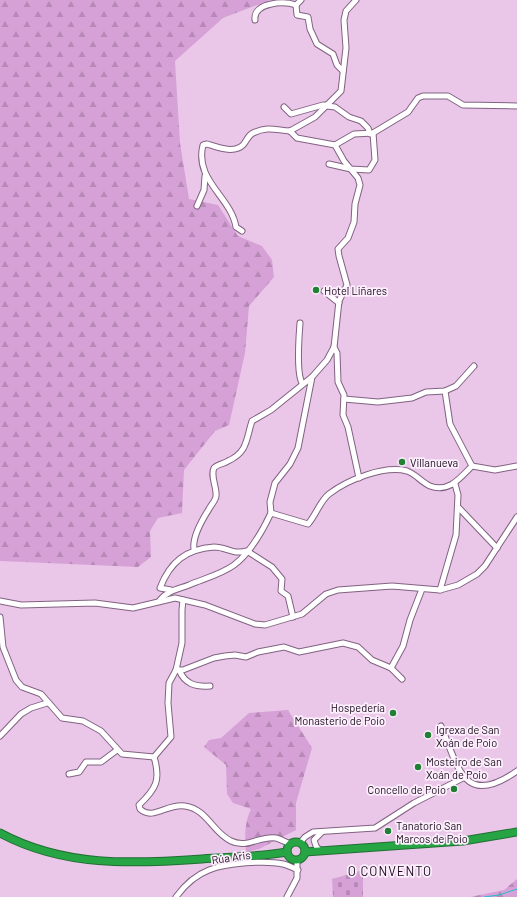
<svg xmlns="http://www.w3.org/2000/svg" width="517" height="897" viewBox="0 0 517 897" font-family="Barlow,sans-serif">
<defs>
<pattern id="forest-firs" width="22" height="20" patternUnits="userSpaceOnUse"><rect width="22" height="20" fill="#d6a1d6"/><path d="M5 1l3.5 6h-7zM16 11l3.5 6h-7z" fill="#b789b7"/></pattern>
<pattern id="cemetery-stones" width="16" height="16" patternUnits="userSpaceOnUse"><rect width="16" height="16" fill="#d6a1d6"/><path d="M2 7V4a2 2 0 0 1 4 0v3zM10 15v-3a2 2 0 0 1 4 0v3z" fill="#b789b7"/></pattern>
</defs>
<rect width="100%" height="100%" fill="#eac7e9"/>
<g fill="url(#forest-firs)">
<path d="M0 0H270L223 18 175 61 180 143 189 199 218 205 238 236 262 246 272 260 274 277 249 306 245 353 229 425 215 431 184 470 182 513 158 518 150 531 151 557 138 567 0 561Z"/>
<path d="M288 710 312 748 296 803V830L259 849 246 852C245 836 244 824 251 809L233 803 227 794 226 765 204 747 209 740 221 738 249 713Z"/>
<path d="M517 879V897H470L504 890Z"/>
</g>
<path fill="url(#cemetery-stones)" d="M363 870V897H333L332 879Z"/>
<g fill="none" stroke-linecap="round" stroke-linejoin="round">
<path stroke="#24becf" stroke-width="1" d="M484 897 499 895 517 889"/>
<g stroke="#816281" stroke-width="7">
<g id="minor">
<path d="M296 5 297 15 308 17 310 29 317 44 333 54 337 65 343 71"/>
<path d="M255 20C253 2 284 1 296 5L301 0"/>
<path d="M327 106 335 107 349 117 361 121 368 128 370 134"/>
<path d="M284 107 291 114 323 105H328"/>
<path d="M290 131 297 138 335 145 354 134 373 133 408 112 418 98 423 96H448L463 105 517 106"/>
<path d="M290 131 315 117 341 91 346 48 344 20 346 11 356 0"/>
<path d="M329 164 351 169 369 170 375 160 373 133"/>
<path d="M197 206 204 190 205 176"/>
<path d="M242 231 236 227C231 197 194 180 203 145L207 144C217 147 234 154 243 145 247 141 247 136 253 133 268 126 275 130 290 131"/>
<path d="M324 291 339 303"/>
<path d="M300 323C299 336 296 372 302 383"/>
<path d="M334 347 337 353 338 382 344 395 343 415 348 427 359 478"/>
<path d="M445 391 450 424 472 466"/>
<path d="M344 399 378 402 412 398 426 392 445 391 456 386 474 366"/>
<path d="M458 507 497 548"/>
<path d="M271 513 270 502 275 483 290 464 298 448 312 377 327 360 334 347 339 301 347 285 339 256 338 249 348 238 354 222 355 204 360 185 358 178 344 161 335 145"/>
<path d="M271 513 308 524C316 515 320 501 329 494 347 480 384 465 407 471 416 474 421 482 430 486 449 493 460 478 472 466L495 470 517 466"/>
<path d="M194 549C192 537 202 520 209 509 211 505 216 500 216 496 217 487 210 476 214 468 217 464 224 464 228 461 248 452 246 439 252 421L271 410 312 377"/>
<path d="M171 590 160 588C170 562 186 549 214 547 227 547 232 555 247 551L272 567 282 579 281 591 288 596 293 617"/>
<path d="M440 590 456 535 458 495 455 484"/>
<path d="M160 600C168 590 179 589 189 585 203 579 222 574 234 565 250 553 263 530 271 513"/>
<path d="M0 601 21 605 95 603 133 608 175 598 205 605 255 624 265 625 302 614 326 594 338 590 392 586 440 590 458 585 477 574 485 566 517 517"/>
<path d="M0 617 3 647 16 680 22 687 41 694 62 718 83 721 101 731 122 754 154 757"/>
<path d="M391 668 403 646 410 620 422 589"/>
<path d="M176 670H183L214 658 225 656 235 655 246 657 258 652 284 647 299 652 343 643 358 647 372 660 391 668 402 679"/>
<path d="M179 670C185 684 195 687 210 686"/>
<path d="M441 726C459 769 464 808 517 771"/>
<path d="M0 736 21 714 31 708 47 703"/>
<path d="M154 757C161 780 156 789 139 805L140 809C153 821 167 803 185 806 207 809 213 833 231 841 247 849 261 835 276 838 280 839 286 842 290 844"/>
<path d="M154 757 171 737 168 703 169 683 176 670 182 643V610L183 600"/>
<path d="M69 774 79 772 86 762H101L117 750"/>
<path d="M300 843 305 837 313 832 375 828 414 803 463 778"/>
<path d="M320 851 316 846 314 840 322 832"/>
<path d="M176 897C184 886 196 875 209 870 226 863 265 860 283 864 288 865 293 868 298 870"/>
<path d="M287 897 297 878V860"/>
</g>
</g>
<g stroke="#226f34" stroke-width="9">
<g id="highway">
<path d="M0 833C63 867 132 864 202 859 230 857 259 857 287 852"/>
<circle cx="296" cy="851" r="9"/>
<path d="M305 852 463 841 517 832"/>
</g>
</g>
<use href="#minor" stroke="#fff" stroke-width="5"/>
<use href="#highway" stroke="#27a443" stroke-width="7"/>
</g>
<g fill="#208134" stroke="#feeffe" stroke-width="1.5">
<circle cx="316" cy="290" r="4"/>
<circle cx="402" cy="462" r="4"/>
<circle cx="393" cy="713" r="4"/>
<circle cx="428" cy="735" r="4"/>
<circle cx="418" cy="767" r="4"/>
<circle cx="454" cy="789" r="4"/>
<circle cx="388" cy="831" r="4"/>
</g>
<g text-anchor="middle" dominant-baseline="central" stroke-width="3.5" stroke-linejoin="round" paint-order="stroke">
<g font-size="11" fill="#190d19" stroke="#feeffe" text-anchor="start">
<text x="324" y="290">Hotel Liñares</text>
<text x="410" y="462">Villanueva</text>
<text x="385" y="707" text-anchor="end">Hospedería<tspan x="385" dy="13">Monasterio de Poio</tspan></text>
<text x="436" y="729">Igrexa de San<tspan x="436" dy="13">Xoán de Poio</tspan></text>
<text x="426" y="761">Mosteiro de San<tspan x="426" dy="13">Xoán de Poio</tspan></text>
<text x="446" y="789" text-anchor="end">Concello de Poio</text>
<text x="396" y="825">Tanatorio San<tspan x="396" dy="13">Marcos de Poio</tspan></text>
</g>
<g font-size="11" fill="#190d19" stroke="#feeffe">
<text transform="translate(231 857) rotate(-8)">Rúa Aris</text>
</g>
<g font-size="13" letter-spacing="1" fill="#190d19" stroke="#feeffe">
<text x="390" y="871">O CONVENTO</text>
</g>
</g>
</svg>
